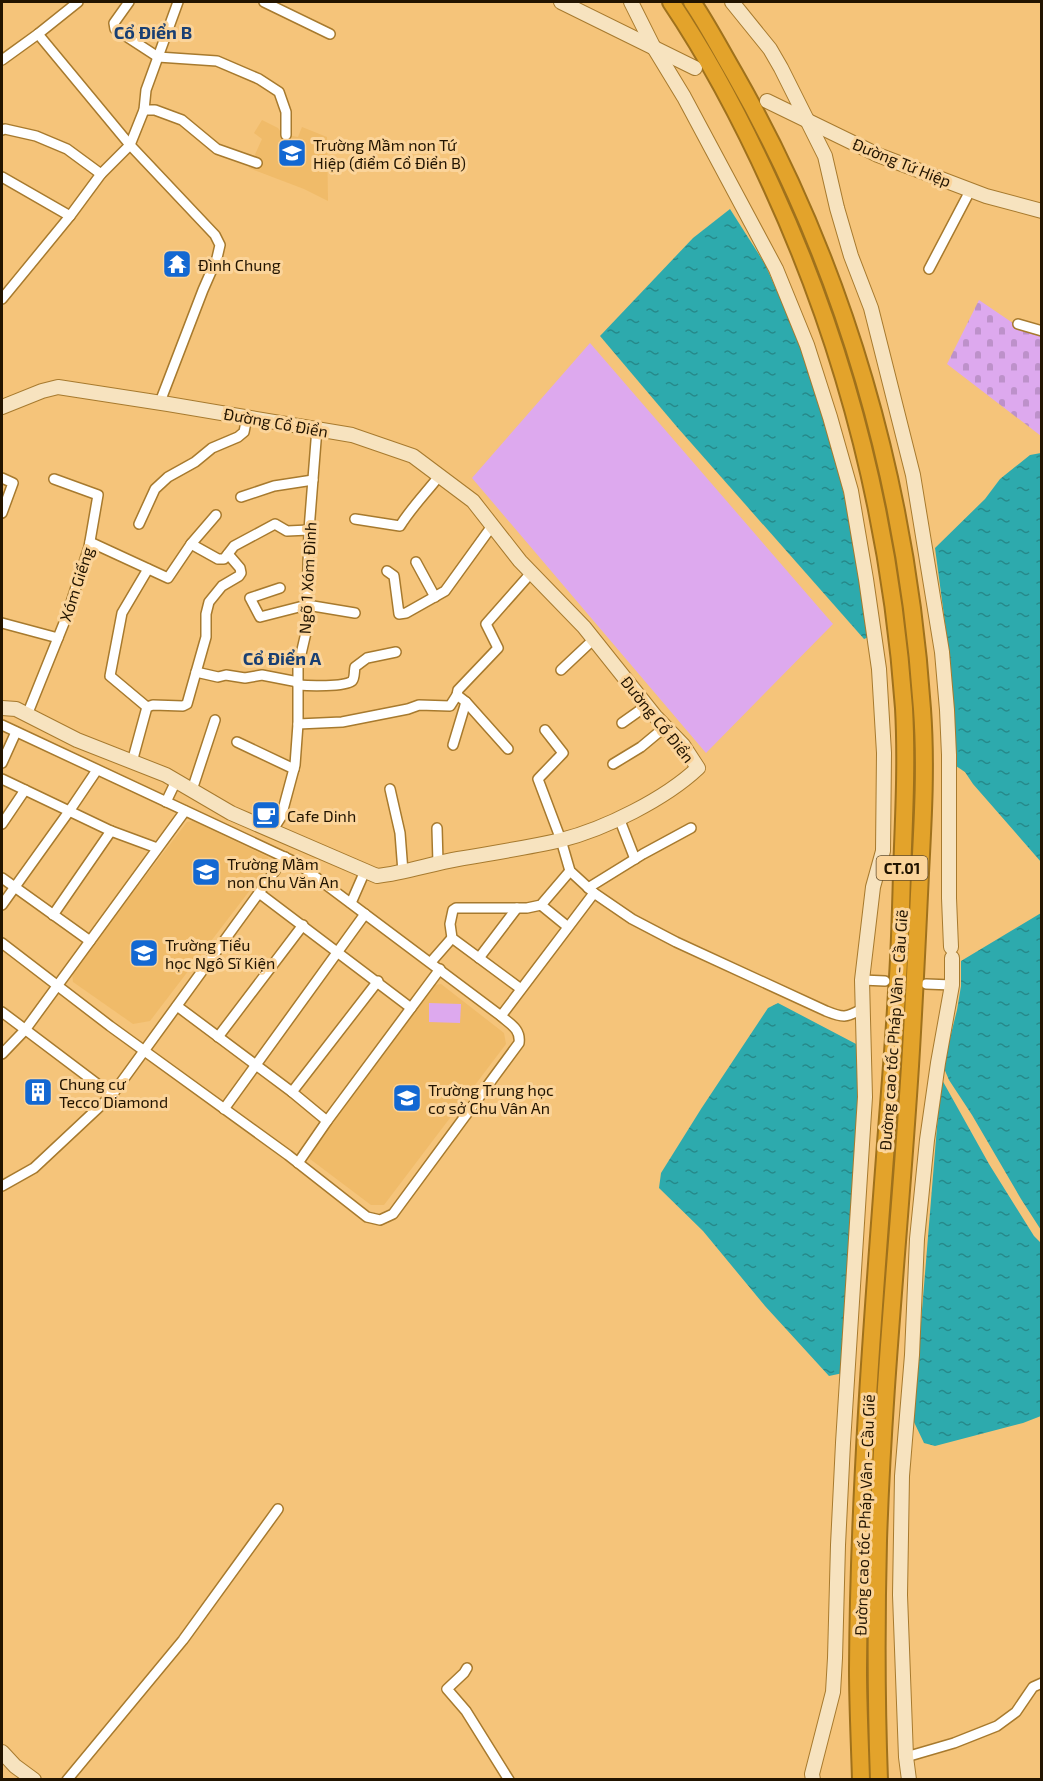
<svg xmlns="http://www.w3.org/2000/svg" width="1043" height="1781" viewBox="0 0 1043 1781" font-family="'Exo 2',sans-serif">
<defs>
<pattern id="cemetery-stones" width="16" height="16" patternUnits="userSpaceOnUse" patternTransform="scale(1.5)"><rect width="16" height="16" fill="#dda9ee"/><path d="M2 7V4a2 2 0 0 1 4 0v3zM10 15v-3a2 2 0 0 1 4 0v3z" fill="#bd91ca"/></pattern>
<pattern id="water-ripples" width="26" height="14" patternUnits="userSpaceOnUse" patternTransform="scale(1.5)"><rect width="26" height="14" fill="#2daaad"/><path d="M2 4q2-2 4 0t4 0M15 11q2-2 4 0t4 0" fill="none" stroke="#26898a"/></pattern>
</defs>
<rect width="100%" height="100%" fill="#f5c47a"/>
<g fill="#f0bb69">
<path d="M262 120 278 128 282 134 298 137 302 127 327 137 328 201 304 189 249 168 262 139 254 133Z"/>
<path d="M193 821 268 857 270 864 150 1021 133 1024 73 982 72 972 187 822Z"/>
<path d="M441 984 504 1033 506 1044 384 1205H371L310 1159 309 1152 434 985Z"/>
</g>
<g fill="#dda9ee">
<path d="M590 343 833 624 706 753 472 478Z"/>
<path d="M429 1003 461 1004 460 1023 429 1022Z"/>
</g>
<path fill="url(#cemetery-stones)" d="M979 300 1026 332 1041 336V436L947 364Z"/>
<g fill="url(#water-ripples)">
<path d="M730 209 765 264 803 350 831 436 853 536 869 637 864 639 677 427 600 336 693 238Z"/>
<path d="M1041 453V862L973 784 965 772 956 766 951 668 935 548 985 499 1000 479 1030 455Z"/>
<path d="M1041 913V1230L1021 1199 972 1115 949 1080 943 1066 957 1010 961 986V961Z"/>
<path d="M778 1003 858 1045 861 1067 843 1373 829 1376 765 1306 703 1231 659 1188 661 1173 701 1109 768 1008Z"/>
<path d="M941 1078 989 1164 1034 1236 1041 1243V1416L1023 1423 935 1446 924 1443 913 1420Z"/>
</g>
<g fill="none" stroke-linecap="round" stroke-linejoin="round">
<g stroke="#a77a2e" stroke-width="12">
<g id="street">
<path d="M129 2 114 23 115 29 158 57 217 61 259 79 279 92 286 112V135"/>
<path d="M264 2 330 34"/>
<path d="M38 34 130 145 215 235 220 245 217 258 203 290 160 402"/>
<path d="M2 60 38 34 78 2"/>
<path d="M144 110H155L182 120 217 149 257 163"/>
<path d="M2 130 5 129 36 136 67 149 101 174"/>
<path d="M2 177 70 216"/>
<path d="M929 269 971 189"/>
<path d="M2 299 70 216 101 174 130 145 144 110 146 90 178 2"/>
<path d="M1018 324 1042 331"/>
<path d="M2 478 13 483 2 513"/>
<path d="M241 497 274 486 313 480"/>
<path d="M216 515 191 544 218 559H224L234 546 275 524 287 531 309 530"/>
<path d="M355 519 400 526C411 508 426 493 440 475"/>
<path d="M139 524 155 489 168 477 195 462 212 448 238 437 244 432 247 417"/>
<path d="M90 542 168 578 191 544"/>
<path d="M416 562 435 597"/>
<path d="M387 571 394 576 399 614 406 613 445 591 492 526"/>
<path d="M280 588 250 598 260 617 307 605 355 613"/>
<path d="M2 623 58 638"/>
<path d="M561 670 594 639"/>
<path d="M196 672 218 677 226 675 245 678 262 675 298 682"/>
<path d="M298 685C309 686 344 687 352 681 355 678 354 671 355 667L367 658 396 652"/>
<path d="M457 695 466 702 508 749"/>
<path d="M147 707 110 676 122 613 148 569"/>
<path d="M27 715 66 618 89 547 98 495 54 479"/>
<path d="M622 723 646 706"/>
<path d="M298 724 342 722 408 709 419 705 450 706 457 695 458 690 498 648 486 624 531 573"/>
<path d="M2 725 297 863 501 1016C510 1024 521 1029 519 1043L393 1214 380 1220 367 1217 288 1155 110 1026 2 943"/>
<path d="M545 730 563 753 538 779 561 840 570 871 594 893 632 919 676 942 826 1011C843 1018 846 1018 862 1009"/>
<path d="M237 742 294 769"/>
<path d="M453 745 466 702"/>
<path d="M132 762 147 707 153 705 183 706 187 704 206 637V614L209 602 222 586 239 576 241 573 240 568 228 554"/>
<path d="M2 763 16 732"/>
<path d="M613 764 641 747 665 727"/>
<path d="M2 779 111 831 157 848"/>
<path d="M390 789 400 833 403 872"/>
<path d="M192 790 215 720"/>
<path d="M166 802 176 781"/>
<path d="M619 818 635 859"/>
<path d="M2 824 25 790"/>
<path d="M437 828 438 863"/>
<path d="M272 831 281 817 295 765 298 724V667L308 624 307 605 309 530 317 428"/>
<path d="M2 878 90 941"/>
<path d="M588 888 643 854 691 828"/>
<path d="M259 893 411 1008"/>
<path d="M351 903 365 871"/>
<path d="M2 905 70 810 97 770"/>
<path d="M541 905 568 927"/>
<path d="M53 915 111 831"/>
<path d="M479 958 517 908"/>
<path d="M431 962 452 938"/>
<path d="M862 980 885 981"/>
<path d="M926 984 952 985"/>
<path d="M521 989 452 938 450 924 453 910 456 908H527L541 905 570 871"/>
<path d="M177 1006 292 1092 327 1121"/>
<path d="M2 1012 112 1095"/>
<path d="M501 1016 594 893"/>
<path d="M218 1037 303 925"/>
<path d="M2 1054 25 1030 185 811"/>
<path d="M292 1092 378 981"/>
<path d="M224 1109 365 914"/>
<path d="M298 1163 327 1121 440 969"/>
<path d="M2 1186 34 1168 112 1095 285 857"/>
<path d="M467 1668 464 1673 447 1689 466 1711 509 1780"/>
<path d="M906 1757 954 1743 997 1726 1016 1712 1033 1687 1042 1683"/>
<path d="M67 1780 183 1640 278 1509"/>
</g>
</g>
<g stroke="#a77a2e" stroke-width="16">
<g id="secondary">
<path d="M561 2 695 68"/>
<path d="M631 2 653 46 684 97 776 269 807 345 830 417 851 491 866 579 879 669 884 753 883 851 873 887 862 980 865 1097 843 1443 838 1545 835 1658 833 1692 812 1774 813 1780"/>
<path d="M732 2 770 49 781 68 825 156 837 208 851 256 871 308 913 475 942 652 947 710 949 755V898L951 947"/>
<path d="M767 101 878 155 986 196 1042 211"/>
<path d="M2 407 42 391 58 387 168 404 352 435 413 456 473 501 520 561 584 627 655 716 683 745 698 768C665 799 605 829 561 840 527 848 492 853 458 859 430 864 405 873 377 876L231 813 166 775 77 740 16 709 2 708"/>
<path d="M2 1752 15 1766 34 1780"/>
<path d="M909 1780 906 1757 900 1595 902 1476 912 1355 917 1239 927 1140 938 1063 952 985V958"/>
</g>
</g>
<g stroke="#9f711c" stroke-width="20">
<g id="highway">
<path d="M671 2C710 60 743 123 772 187 848 353 891 526 904 708 907 763 904 818 902 873 901 913 900 953 897 992 894 1047 889 1102 885 1157 872 1327 859 1498 858 1669 858 1706 860 1743 861 1780"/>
<path d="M692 2C707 24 720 49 734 73 845 267 907 486 922 709 926 764 923 818 920 873 917 938 914 1002 910 1066 900 1224 883 1383 878 1541 876 1621 876 1700 879 1780"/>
</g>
</g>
<use href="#street" stroke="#fff" stroke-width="9"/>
<use href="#secondary" stroke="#f7e3bf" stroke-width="14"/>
<use href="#highway" stroke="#e3a32b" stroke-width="16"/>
</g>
<defs>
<g id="school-square" transform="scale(1.5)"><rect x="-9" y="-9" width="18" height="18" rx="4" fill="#1368d2" stroke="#fbd49a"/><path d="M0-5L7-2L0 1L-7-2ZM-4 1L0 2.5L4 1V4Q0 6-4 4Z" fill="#fff"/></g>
<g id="temple-square" transform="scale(1.5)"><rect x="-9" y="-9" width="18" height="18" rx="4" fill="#1368d2" stroke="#fbd49a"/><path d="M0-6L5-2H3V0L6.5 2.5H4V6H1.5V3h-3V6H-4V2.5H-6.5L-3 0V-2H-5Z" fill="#fff"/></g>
<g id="cafe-square" transform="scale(1.5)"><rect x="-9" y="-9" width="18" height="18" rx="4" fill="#1368d2" stroke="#fbd49a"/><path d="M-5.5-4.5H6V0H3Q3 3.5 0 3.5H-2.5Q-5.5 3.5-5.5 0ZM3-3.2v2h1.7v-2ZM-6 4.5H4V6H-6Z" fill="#fff"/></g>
<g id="building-square" transform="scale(1.5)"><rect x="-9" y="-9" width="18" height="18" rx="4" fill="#1368d2" stroke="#fbd49a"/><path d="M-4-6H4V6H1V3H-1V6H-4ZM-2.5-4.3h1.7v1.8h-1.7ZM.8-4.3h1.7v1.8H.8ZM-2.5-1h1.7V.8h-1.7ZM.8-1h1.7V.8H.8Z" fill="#fff"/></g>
</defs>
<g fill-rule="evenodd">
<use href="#school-square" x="292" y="153"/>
<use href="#temple-square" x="177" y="264"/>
<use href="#cafe-square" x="266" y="815"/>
<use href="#school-square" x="206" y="872"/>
<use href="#school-square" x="144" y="953"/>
<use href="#building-square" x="38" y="1092"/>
<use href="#school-square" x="407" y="1098"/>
</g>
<g text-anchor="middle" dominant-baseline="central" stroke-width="6" stroke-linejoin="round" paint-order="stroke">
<rect fill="#fbd49a" stroke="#634e2e" stroke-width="1.5" x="876.5" y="856" width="51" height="24" rx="4.5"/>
<g font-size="15" font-weight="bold" fill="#221400">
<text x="902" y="868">CT.01</text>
</g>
<g font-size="16" fill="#221400" stroke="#fbd49a" text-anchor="start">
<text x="313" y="144">Trường Mầm non Tứ<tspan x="313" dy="18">Hiệp (điểm Cổ Điển B)</tspan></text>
<text x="198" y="264">Đình Chung</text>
<text x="287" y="815">Cafe Dinh</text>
<text x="227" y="863">Trường Mầm<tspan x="227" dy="18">non Chu Văn An</tspan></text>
<text x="165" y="944">Trường Tiểu<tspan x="165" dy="18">học Ngô Sĩ Kiện</tspan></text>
<text x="59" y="1083">Chung cư<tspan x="59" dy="18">Tecco Diamond</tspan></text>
<text x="428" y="1089">Trường Trung học<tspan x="428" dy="18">cơ sở Chu Vân An</tspan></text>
</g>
<g font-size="16" fill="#221400" stroke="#fbd49a">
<text transform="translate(902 162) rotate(22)">Đường Tứ Hiệp</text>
<text transform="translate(276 422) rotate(10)">Đường Cổ Điển</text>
<text transform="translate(307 578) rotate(-87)">Ngõ 1 Xóm Đình</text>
<text transform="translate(76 584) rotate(-72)">Xóm Giếng</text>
<text transform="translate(658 719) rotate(51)">Đường Cổ Điển</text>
<text transform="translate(893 1030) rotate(-86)">Đường cao tốc Pháp Vân - Cầu Giẽ</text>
<text transform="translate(864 1515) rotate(-88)">Đường cao tốc Pháp Vân - Cầu Giẽ</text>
</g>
<g font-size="18" font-weight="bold" fill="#193f73" stroke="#fbd49a">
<text x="153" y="32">Cổ Điển B</text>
<text x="282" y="658">Cổ Điển A</text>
</g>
</g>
<rect width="1043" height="1781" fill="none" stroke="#221400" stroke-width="6"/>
</svg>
